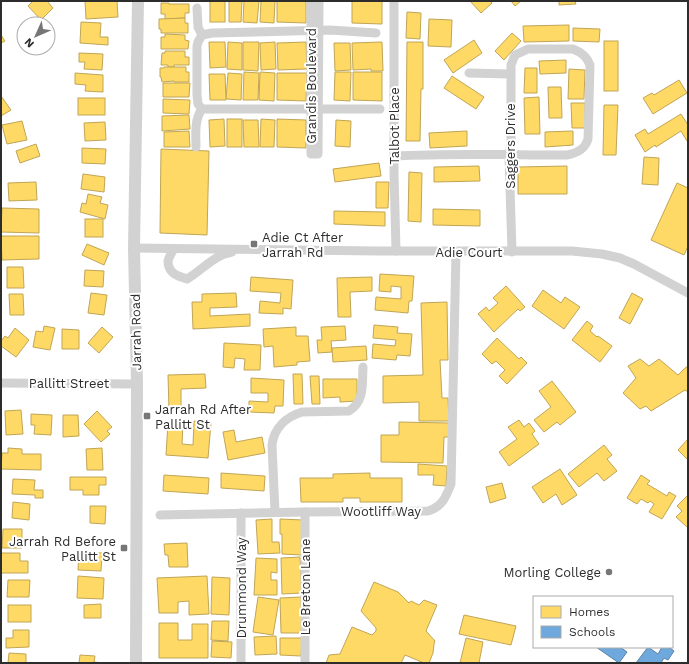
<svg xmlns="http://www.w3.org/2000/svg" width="689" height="664" viewBox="0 0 689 664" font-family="'Work Sans',sans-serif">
<rect width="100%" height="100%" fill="#fff"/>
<g fill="#ffd966" stroke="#c0a555">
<path d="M33 1H47L53 8 41 20 28 6Z"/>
<path d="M85 1H117L118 17 86 19Z"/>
<rect x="210" y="1" width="15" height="21"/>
<path d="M229 1H242L241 22H229Z"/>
<path d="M244 1H259L257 23 243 22Z"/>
<path d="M261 1H275L274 23 260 22Z"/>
<path d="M277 1H306V23L277 22Z"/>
<path d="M352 1H382V24L352 23Z"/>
<path d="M470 1H490L492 3 481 13Z"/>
<path d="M511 1H521L515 6Z"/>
<path d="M559 1H575L576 4 559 5Z"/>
<path d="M161 3H169V4H189V13H185V18L165 19V14H161Z"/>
<path d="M407 12 421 13 420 39 406 38Z"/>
<path d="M185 18V23H188V33H161V29H159V19Z"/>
<path d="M429 19 452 20 451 47 428 46Z"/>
<path d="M81 22 101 23 100 37H108V45L80 43Z"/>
<path d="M569 25V41L524 42 523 26Z"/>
<path d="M573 28 600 29 599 42 573 41Z"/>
<path d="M512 33 521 41 504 60 495 51Z"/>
<path d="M165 34 185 35V40L189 41 188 49H161V37H165Z"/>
<path d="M1 35 5 41 1 43Z"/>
<path d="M474 40 482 53 453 73 444 60Z"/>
<rect x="604" y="41" width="14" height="50"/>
<path d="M209 42H225L226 67 210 68Z"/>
<path d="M228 42 242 43V70L227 69Z"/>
<path d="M243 42H259L258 71 243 70Z"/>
<path d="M275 42 276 69 261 70 260 43Z"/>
<path d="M306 42 307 69 278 70 277 43Z"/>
<path d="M382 42 383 71H371V69L353 70 352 43Z"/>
<path d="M407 42H423V89H421L420 141H406Z"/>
<path d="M334 43H350L351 70 335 71Z"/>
<path d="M165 51H185V57H189V65H174V67H168V65H161L162 53H165Z"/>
<path d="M79 53 103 54 102 70 84 69 85 62H79Z"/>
<path d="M566 60V73L540 74 539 61Z"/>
<path d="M164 67H186V72H189V82H174V81L162 82 161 77H160V68H164Z"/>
<path d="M525 68H537V93H524Z"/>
<path d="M569 69 585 70 584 99H568Z"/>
<path d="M244 72 259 73 258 100H243Z"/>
<path d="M260 72 275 73 274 101 259 100Z"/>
<path d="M335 72H351L350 101 334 100Z"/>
<path d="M353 72H382V101L353 100Z"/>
<path d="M75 73 103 75V92L85 91 86 85 75 84Z"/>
<path d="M228 73 242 74 241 100 226 99Z"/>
<path d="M277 73H307L306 101 277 100Z"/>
<path d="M209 74H225L226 100H210Z"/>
<path d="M452 76 484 97 476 109 444 88Z"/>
<path d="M679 80 687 93 653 114 643 98 652 93 654 95Z"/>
<path d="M163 83H190L189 97H163Z"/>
<path d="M548 87H561L562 118H549Z"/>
<path d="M1 96 11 110 1 116Z"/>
<path d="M539 97 540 134H525L524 98Z"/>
<rect x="78" y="98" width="27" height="17"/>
<path d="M163 99 190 100 189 114 163 113Z"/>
<path d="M571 103H585V128H572Z"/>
<path d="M604 105H618L616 155H603Z"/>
<path d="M681 114 688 125V141H687L681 131 656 147 655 145 645 152 635 135 645 129 648 134Z"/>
<path d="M189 115 190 129 162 131V116Z"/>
<path d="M224 119 225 146 210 147 209 120Z"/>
<rect x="227" y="119" width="15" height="28"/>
<path d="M261 119 275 120 274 147H260Z"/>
<path d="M277 119 306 120V148L277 147Z"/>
<path d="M243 120H258L259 147H244Z"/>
<path d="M336 120 351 121 350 147 335 146Z"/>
<path d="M22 121 27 140 7 144 2 125Z"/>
<path d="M105 122 106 140 85 141 84 123Z"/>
<path d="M189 131 190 147H164V132Z"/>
<path d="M467 131V146L430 148 429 133Z"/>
<path d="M573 131V145L545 147V132Z"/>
<path d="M36 144 40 156 20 163 16 151Z"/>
<path d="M82 148 106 149 105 164 82 163Z"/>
<path d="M161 149 209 151 207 235 160 233Z"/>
<path d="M644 157 659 158 658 185 642 184Z"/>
<path d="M379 163 381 176 335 182 333 169Z"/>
<path d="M479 166 480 181 434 182V167Z"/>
<path d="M567 166V194H518V167Z"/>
<path d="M409 172 422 173 421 222 408 221Z"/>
<path d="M83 174 105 177 104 192 81 189Z"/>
<path d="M36 182 37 200 9 201 8 183Z"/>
<path d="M376 182H389L388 208H376Z"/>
<path d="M677 183 688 188V246L684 255 651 240Z"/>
<path d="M88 194 102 197 100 203 108 205 105 219 80 212 82 203 86 204Z"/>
<path d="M2 208 39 209V233L1 232Z"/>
<path d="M433 209 480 210V226L433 225Z"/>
<path d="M334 211 385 212V226L334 224Z"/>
<rect x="85" y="219" width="18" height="18"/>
<path d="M1 236H39V259L2 260Z"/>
<path d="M87 244 109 253 104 265 82 255Z"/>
<path d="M7 267H23L24 288H7Z"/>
<path d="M85 270 104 271 103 287 84 286Z"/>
<path d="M380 274 414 276 412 301H409L408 313 375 310 376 297 401 299V287L391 286V292L379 291Z"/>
<path d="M251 277 293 280 291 309 283 308V314L259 313 260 301 280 303 281 293 250 291Z"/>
<path d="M372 277V291L350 292 351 317H338L337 278Z"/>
<path d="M506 286 525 307 520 311 518 309 494 332 478 314 486 307 489 311 498 303 493 298Z"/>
<path d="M543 290 561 303 565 297 580 307 564 329 532 306Z"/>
<path d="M91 293 107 295 104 315 88 313Z"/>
<path d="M236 293 237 307 210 308V316L250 314V326L193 329 192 302H202V294Z"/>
<path d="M632 293 643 299 630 324 619 318Z"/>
<path d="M9 294H23L24 315H10Z"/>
<path d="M447 302 448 360H440L442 398H448L449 421H419V402L383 403V376L423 375 421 303Z"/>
<path d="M587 321 593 326 590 331 597 337 598 336 612 346 600 362 572 340Z"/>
<path d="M374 325 398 327 397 333 412 334 410 356 397 355 396 360 372 358 373 344 395 346 396 340 373 338Z"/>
<path d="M44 326 55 328 50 350 33 347 36 331 43 332Z"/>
<path d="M345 326 346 340 331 341 332 352 318 353 317 340H322L321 327Z"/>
<path d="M102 327 113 337 99 353 88 343Z"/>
<path d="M296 327V336H308L310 361 297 362V365L274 367 273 346 264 347 263 329Z"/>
<path d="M15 328 29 340 16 357 1 346V341L5 336 8 338Z"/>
<path d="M62 329 79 330V349H62Z"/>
<path d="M497 338 519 359 521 357 527 363 507 384 499 376 505 370 496 361 492 364 482 354Z"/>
<path d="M224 343 261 345 260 370H244L245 359 235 358 234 368 223 367Z"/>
<path d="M366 346 367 360 333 362 332 348Z"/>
<path d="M640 359 649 366 659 359 678 375 684 369 688 366V392L685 390 651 411 646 406 640 409 623 393 636 378 628 366Z"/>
<path d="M205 374 206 388 181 389V410H169L168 375Z"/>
<path d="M293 374H302L303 404H294Z"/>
<path d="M310 376H319L320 404H312Z"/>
<path d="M251 378 284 380 283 406H275L274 413 249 412V401L268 402V393H251Z"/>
<path d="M323 379H357V401L340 402V397L323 398Z"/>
<path d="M552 381 576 412 560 425 557 422 544 432 534 420 551 407 539 391Z"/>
<path d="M21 410 23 434 6 435 5 411Z"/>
<path d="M97 411 112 427 107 431 110 434 101 442 84 424Z"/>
<path d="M31 414 52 415 51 435 34 434 35 425H31Z"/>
<path d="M63 415H78L79 436 63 437Z"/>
<path d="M519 420 524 427 529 423 535 431 532 434 539 444 509 466 499 452 517 439 508 427Z"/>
<path d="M194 421 211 423 208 458 166 455 168 423 183 424 182 444 193 445Z"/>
<path d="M399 422 449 423V437H444L443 463 381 462V435H399Z"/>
<path d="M234 430 236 442 262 437 265 453 228 460 223 432Z"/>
<path d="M688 439V460L678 450Z"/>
<path d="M604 445 612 455 607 459 617 471 604 481 597 473 579 487 568 474Z"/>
<path d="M8 448 22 449V454H41V470L1 469 2 453H8Z"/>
<path d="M102 448 103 470H87L86 449Z"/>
<path d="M418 464 447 466 446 486 433 485 434 475H418Z"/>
<path d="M560 469 577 495 562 505 556 494 543 503 532 487Z"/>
<path d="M221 473 265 476 264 491 221 488Z"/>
<path d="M370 473V478H402V502H360V498H343V502H301L300 478H333V474Z"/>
<path d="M164 475 209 478 208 494 163 491Z"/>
<path d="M641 475 650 481 647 484 667 496 669 492 676 496 662 519 649 512 654 504 650 501 648 503 641 499 637 504 627 498Z"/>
<path d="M70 477H106V485H99V495H83V490H70Z"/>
<path d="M13 479 35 480 34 490H43V498H35V495L12 494Z"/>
<path d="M502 483 506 498 490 503 486 487Z"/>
<path d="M687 496 688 497V526L687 527 676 517 682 511 677 506Z"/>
<path d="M13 502 30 504 29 520 12 518Z"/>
<path d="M90 506H106L105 524 90 523Z"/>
<path d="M272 519V542H279L280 553 258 554 256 520Z"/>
<path d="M280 519 303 520 302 555 282 554V534H280Z"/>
<path d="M3 529H22V548H2Z"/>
<path d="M187 543 188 567H169L168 555H165L164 544Z"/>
<path d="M79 552 102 553 101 571 78 570Z"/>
<path d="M1 553H20V561H28V573H1Z"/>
<path d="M300 557 302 593 282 594 281 558Z"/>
<path d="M256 558 277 559V573L271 572V580H277V595H254Z"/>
<path d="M78 576 104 578 103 599 77 598Z"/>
<path d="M207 576 209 614 189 615V601L178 602V613H159L157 578Z"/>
<path d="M212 577 230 578 229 615 211 614Z"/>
<path d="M8 580H30L29 597H7Z"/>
<path d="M374 582 398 592 409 603 411 601 419 605 424 600 437 605 426 631 435 641 434 644 433 653 429 663H424L405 655 401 663H326L329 655 340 654 352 627 372 635 376 631V628L361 611Z"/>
<path d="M258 597 279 600 273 635 253 632Z"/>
<path d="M301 597 302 633H281L280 598Z"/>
<path d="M101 604V618H84V605Z"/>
<rect x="8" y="605" width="23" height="17"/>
<path d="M464 615 516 626 511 645 459 634Z"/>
<path d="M212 621H229L228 641 211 640Z"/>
<path d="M159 623H178V640H192V624H208V658H159Z"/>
<path d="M13 630H29V647L6 648V638H13Z"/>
<path d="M276 636 277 654 255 655 254 637Z"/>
<path d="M280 638H302L301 656 280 655Z"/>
<path d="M466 638 483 642 479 663H460Z"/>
<path d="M212 641 232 642 231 658 211 657Z"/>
<path d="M9 653 26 654V663H8Z"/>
<path d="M80 655 95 656 94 662 103 663H79Z"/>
</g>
<g fill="#6fa8dc" stroke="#5b83a8">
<path d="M596 647H620L627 652 619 663Z"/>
<path d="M648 647 658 654 662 647H669L674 651 668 660 664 658 661 663H636Z"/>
</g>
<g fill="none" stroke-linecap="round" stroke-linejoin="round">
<g stroke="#d2d2d2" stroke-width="9">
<path d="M311 1V154H318L319 1"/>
<path d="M394 1V173L396 251"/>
<path d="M202 35 212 33 330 30 376 33"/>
<path d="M469 73 510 74"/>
<path d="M202 109H380"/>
<path d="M196 147C196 135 194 120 202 109L198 104 197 95V46L198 42 202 35 198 27 197 8"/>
<path d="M394 156C451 153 509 155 567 155 578 153 585 149 588 139L590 65C587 56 581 52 573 49H528L515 55 511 65V143L509 155 512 252"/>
<path d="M134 248 377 251H572L602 254 620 258 634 264 688 293"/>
<path d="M174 249C172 252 169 257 168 261 168 273 177 276 187 279 199 272 210 260 222 255 225 254 229 253 232 252"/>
<path d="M1 383 137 384"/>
<path d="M275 512 272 445C274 428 286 417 302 412L349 411C365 401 362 384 363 367"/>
<path d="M305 512V663"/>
<path d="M160 515 305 512 428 511C442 507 446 497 451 484L456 252"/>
<path d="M241 663V513"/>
</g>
<path stroke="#d2d2d2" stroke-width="12" d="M136 663 137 384 134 248 138 1"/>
</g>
<g fill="#767676" stroke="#fff" stroke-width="1.5">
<rect x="250" y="240" width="8" height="8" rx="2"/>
<rect x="143" y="412" width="8" height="8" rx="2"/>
<rect x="120" y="544" width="8" height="8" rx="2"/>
<circle cx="609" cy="572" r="4"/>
</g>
<g text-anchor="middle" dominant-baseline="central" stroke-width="4" stroke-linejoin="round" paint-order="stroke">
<g font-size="13" fill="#2d2d2d" stroke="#fff">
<text transform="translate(311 86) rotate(-90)">Grandis Boulevard</text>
<text transform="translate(394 126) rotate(-90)">Talbot Place</text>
<text transform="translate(510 146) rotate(-90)">Saggers Drive</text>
<text x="469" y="252">Adie Court</text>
<text transform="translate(136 332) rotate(-91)">Jarrah Road</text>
<text x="69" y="383">Pallitt Street</text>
<text x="381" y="511">Wootliff Way</text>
<text transform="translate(305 587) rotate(-90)">Le Breton Lane</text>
<text transform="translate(241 588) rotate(-90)">Drummond Way</text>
</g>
<g font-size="13" fill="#2d2d2d" stroke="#fff" text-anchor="start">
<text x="262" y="237">Adie Ct After<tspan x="262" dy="15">Jarrah Rd</tspan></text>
<text x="155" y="409">Jarrah Rd After<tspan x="155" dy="15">Pallitt St</tspan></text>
<text x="116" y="541" text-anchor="end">Jarrah Rd Before<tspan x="116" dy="15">Pallitt St</tspan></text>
<text x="601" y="572" text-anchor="end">Morling College</text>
</g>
</g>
<rect width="689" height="664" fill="none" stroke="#2d2d2d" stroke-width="4"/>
<rect x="533" y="596" width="140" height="52" fill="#ffffff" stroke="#ababab"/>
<rect x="541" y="606" width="20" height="12" fill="#ffd966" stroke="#ababab"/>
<text x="569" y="616" font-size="12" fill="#2d2d2d">Homes</text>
<rect x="541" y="626" width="20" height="12" fill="#6fa8dc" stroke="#ababab"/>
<text x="569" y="636" font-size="12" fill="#2d2d2d">Schools</text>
<g transform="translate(36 36) rotate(225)"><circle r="19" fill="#ffffff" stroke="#ababab"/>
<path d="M0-3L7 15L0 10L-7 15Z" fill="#767676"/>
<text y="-6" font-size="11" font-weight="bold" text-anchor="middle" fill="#2d2d2d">N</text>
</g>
</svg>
